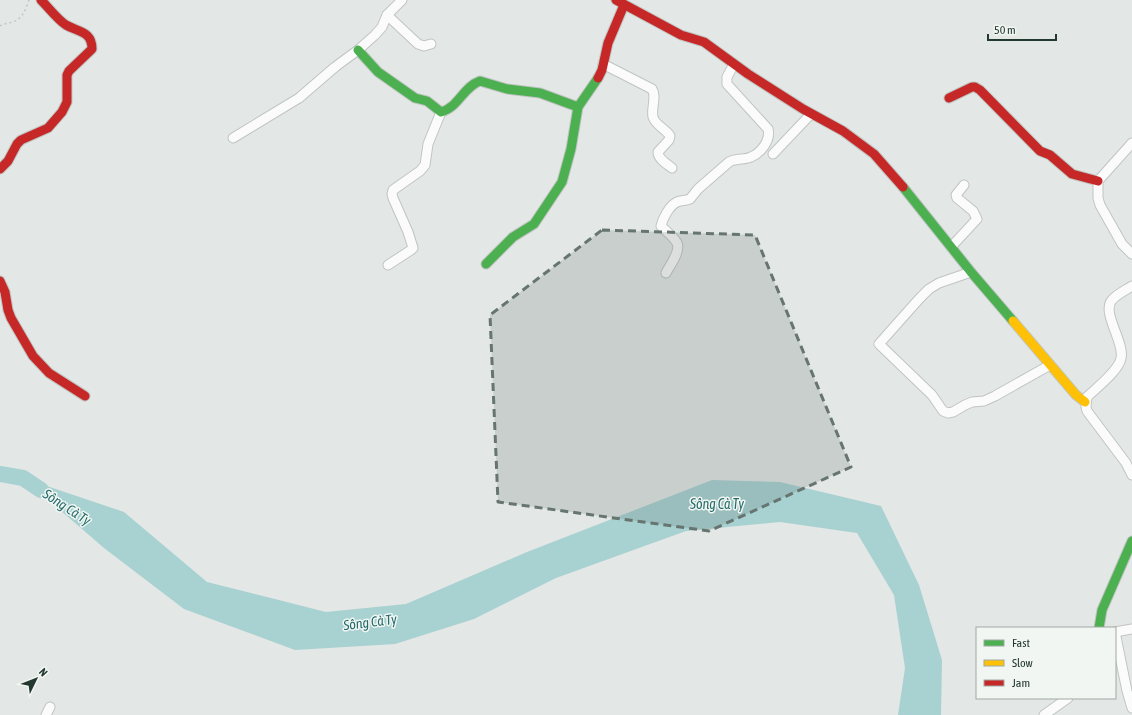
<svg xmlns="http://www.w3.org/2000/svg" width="1132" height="715" viewBox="0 0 1132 715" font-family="'Asap Condensed',sans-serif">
<rect width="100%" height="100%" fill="#e3e7e5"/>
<path fill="#a8d1d1" d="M23 478 124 512 207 582 326 612 406 604 527 552 712 480 780 482 881 506 919 585 942 660 941 715H898L905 668 894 595 857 533 780 522 686 531 556 578 474 619 395 644 295 650 184 609 104 548Z"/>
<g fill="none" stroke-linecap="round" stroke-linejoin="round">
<path stroke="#a8d1d1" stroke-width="16" d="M0 474 23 478 41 490"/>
<g stroke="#c0c4c2" stroke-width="11">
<g id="street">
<path d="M387 15 418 44 424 46 431 44"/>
<path d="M603 64 652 89C657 97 651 108 653 117 655 125 666 129 670 136L669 140 658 152C658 159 667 164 672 168"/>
<path d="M233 138 299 98 335 67 358 50 375 35 382 27 387 15 402 0"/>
<path d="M1132 143 1098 181V198L1100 205 1122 244 1132 254"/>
<path d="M773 154 811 114"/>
<path d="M951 247 977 219 973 211 957 198 956 195 964 185"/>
<path d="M388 265 411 250 413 248 408 232 393 198 392 194 393 190 420 171 425 165 428 144 441 112"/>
<path d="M971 272 939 283 929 289 919 299 879 344 932 395 943 411 948 413 953 412 965 405 972 402 984 401 995 396 1050 365"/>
<path d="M666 273C670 265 681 251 677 243 674 237 666 231 661 226 663 218 669 206 677 202 681 200 686 201 690 199L698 189 729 162C736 158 745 160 751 157 761 153 771 140 768 129L727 84V77L734 64"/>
<path d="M1132 286C1126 290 1117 294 1112 300 1101 312 1125 343 1121 358 1119 371 1096 388 1087 397L1086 407 1087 411 1126 463 1132 475"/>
<path d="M1115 632 1127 691 1132 708"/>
<path d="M1115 632 1132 629"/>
<path d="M46 715 50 707"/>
<path d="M1044 715 1068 698"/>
</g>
</g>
<g stroke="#bfc5c2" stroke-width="11">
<g id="fast">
<path d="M358 50 378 72 415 98 427 101 441 112C459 107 463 87 480 81L507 89 540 93 578 107"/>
<path d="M903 187 971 272 1013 321"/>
<path d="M486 264 513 237 534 224 562 182 571 149 578 107 598 78"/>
<path d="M1099 628 1102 610 1132 541"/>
</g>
</g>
<g stroke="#bfc5c2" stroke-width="11">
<path id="slow" d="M1013 321 1076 395 1085 402"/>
</g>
<g stroke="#bfc5c2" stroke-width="11">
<g id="jam">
<path d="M616 0 681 35 704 42 748 74 803 109 843 131 874 154 903 187"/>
<path d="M598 78 602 70 608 43 624 5"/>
<path d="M949 98 972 87H975L980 90 1040 151 1050 155 1072 174 1098 181"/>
<path d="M0 169 8 161 17 144 21 140 48 128 62 112 67 102V75L69 71 92 49C92 31 78 32 66 25 58 20 48 7 41 0"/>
<path d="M0 281 5 292 8 310 11 318 33 356 49 373 85 396"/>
</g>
</g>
<path stroke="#c0c7c4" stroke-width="1.5" stroke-dasharray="2 3" stroke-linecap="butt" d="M0 26C4 23 8 24 12 22 22 20 26 9 29 0"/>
<use href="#street" stroke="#fbfbfb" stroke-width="9"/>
<use href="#fast" stroke="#4caf50" stroke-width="9"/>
<use href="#slow" stroke="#ffc107" stroke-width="9"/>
<use href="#jam" stroke="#c62828" stroke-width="9"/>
</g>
<path fill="#66756f" fill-opacity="0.2" stroke="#66756f" stroke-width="3" stroke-dasharray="8 5" stroke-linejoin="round" d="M602 230 755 235 851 467 709 531 498 502 490 315Z"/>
<g text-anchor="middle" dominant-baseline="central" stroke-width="3" stroke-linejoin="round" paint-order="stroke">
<g font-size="14" font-style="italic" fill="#256b6c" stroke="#f1f6f3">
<text x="717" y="504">Sông Cà Ty</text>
<text transform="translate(67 507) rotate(33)">Sông Cà Ty</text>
<text transform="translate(370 622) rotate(-7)">Sông Cà Ty</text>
</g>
</g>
<rect x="976" y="627" width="140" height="72" fill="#f1f6f3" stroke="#9faaa5"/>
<rect x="984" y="640" width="20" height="6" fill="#4caf50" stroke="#9faaa5"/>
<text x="1012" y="647" font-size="12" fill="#23382f">Fast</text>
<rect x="984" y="660" width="20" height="6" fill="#ffc107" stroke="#9faaa5"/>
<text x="1012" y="667" font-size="12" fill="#23382f">Slow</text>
<rect x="984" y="680" width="20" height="6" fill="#c62828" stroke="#9faaa5"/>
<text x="1012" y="687" font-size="12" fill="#23382f">Jam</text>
<g transform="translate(36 679) rotate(47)" stroke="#f1f6f3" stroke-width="3" paint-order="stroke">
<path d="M0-3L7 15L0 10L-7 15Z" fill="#23382f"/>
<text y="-6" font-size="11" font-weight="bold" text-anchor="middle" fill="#23382f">N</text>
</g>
<path d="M988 34v6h68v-6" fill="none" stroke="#23382f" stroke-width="2"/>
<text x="994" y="34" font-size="12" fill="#23382f" stroke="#f1f6f3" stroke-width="3" paint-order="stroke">50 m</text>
</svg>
